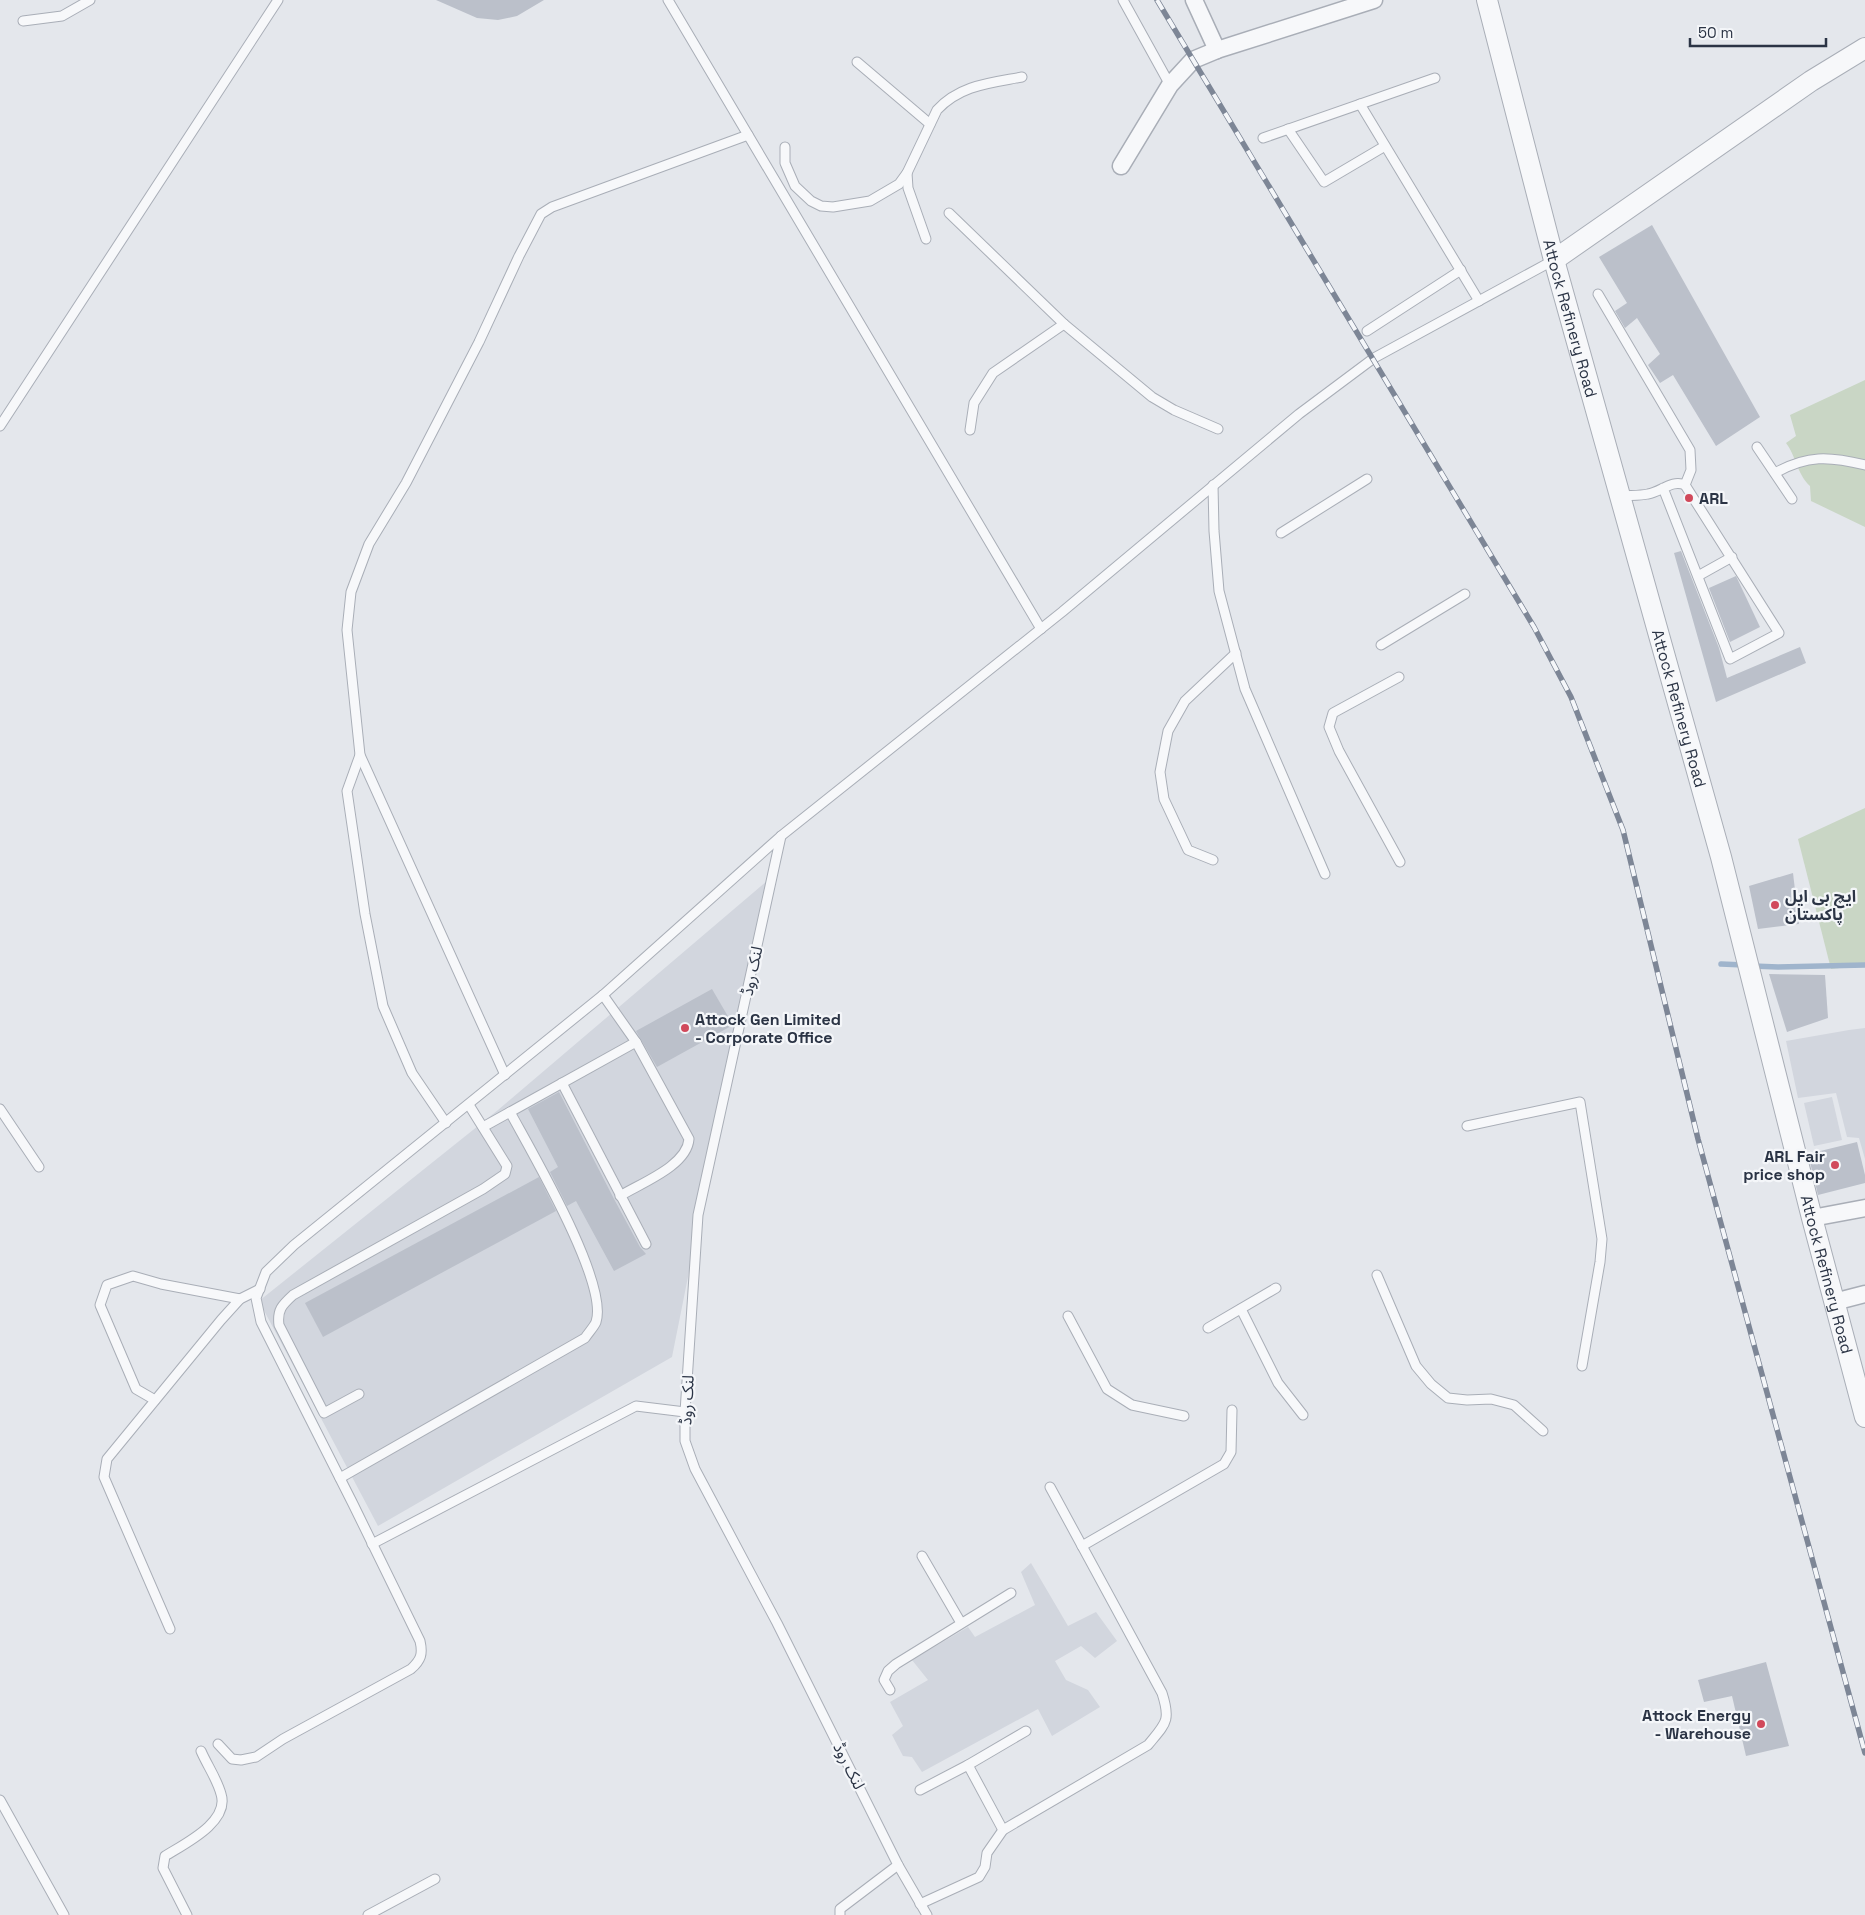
<svg xmlns="http://www.w3.org/2000/svg" width="1865" height="1915" viewBox="0 0 1865 1915" font-family="'Space Grotesk','Noto Sans Arabic',sans-serif">
<rect width="100%" height="100%" fill="#e4e7ec"/>
<g fill="#d2d6de">
<path d="M767 881 672 1357 378 1526 259 1301 498 1110Z"/>
<path d="M1865 1028V1159L1859 1138 1847 1137 1836 1093 1798 1098 1786 1041 1849 1030Z"/>
<path d="M1832 1097 1842 1140 1814 1146 1804 1103Z"/>
<path d="M1031 1563 1068 1626 1096 1612 1117 1641 1095 1658 1081 1646 1055 1661 1066 1680 1088 1690 1100 1707 1052 1736 1038 1709 922 1772 912 1757 903 1756 892 1735 903 1726 890 1702 928 1680 912 1660 968 1627 975 1637 1035 1605 1021 1572Z"/>
</g>
<g fill="#c9d6c5">
<path d="M1865 380V527L1811 501 1810 486C1797 474 1796 456 1786 443L1796 436 1790 415Z"/>
<path d="M1865 808V965L1831 969 1798 839Z"/>
</g>
<g fill="none" stroke-linecap="round" stroke-linejoin="round">
<g stroke="#9fb4cc" stroke-width="5.5">
<path d="M1721 964 1744 965"/>
<path d="M1753 966 1778 967 1865 965"/>
</g>
</g>
<g fill="#bbc0ca">
<path d="M436 0H544L517 16 498 20 477 18Z"/>
<path d="M1652 225 1760 417 1716 446 1673 375 1660 383 1648 365 1660 354 1637 318 1625 328 1615 311 1627 303 1599 257Z"/>
<path d="M1681 551 1719 648 1727 678 1800 647 1806 663 1716 702 1674 553Z"/>
<path d="M1736 576 1760 627 1730 642 1709 588Z"/>
<path d="M1793 873 1799 924 1758 929 1749 886Z"/>
<path d="M1769 974 1825 975 1828 1018 1787 1032Z"/>
<path d="M712 989 733 1025 657 1067 636 1031Z"/>
<path d="M559 1092 614 1199 640 1247 646 1254 614 1271 576 1201 567 1206 550 1172 558 1167 528 1109Z"/>
<path d="M1857 1142 1865 1175V1183L1818 1195 1808 1154Z"/>
<path d="M539 1177 556 1211 323 1337 305 1303Z"/>
<path d="M1766 1662 1789 1746 1746 1756 1732 1696 1704 1702 1698 1680Z"/>
</g>
<g fill="none" stroke-linecap="round" stroke-linejoin="round">
<g stroke="#a9aeb7" stroke-width="11">
<g id="service">
<path d="M668 0 1041 629"/>
<path d="M1123 0 1170 85"/>
<path d="M23 21 62 16 90 0"/>
<path d="M857 62 930 124"/>
<path d="M1360 104 1479 301"/>
<path d="M1288 129 1324 182 1385 146"/>
<path d="M1263 138 1435 78"/>
<path d="M785 147V163L795 186 811 201 821 206 833 207 870 201 899 184 907 173 937 110C960 85 990 83 1022 77"/>
<path d="M907 173 908 188 926 239"/>
<path d="M949 213 1064 324 1152 397 1174 410 1218 429"/>
<path d="M1598 294 1690 450 1691 470 1685 485"/>
<path d="M1367 331 1461 270"/>
<path d="M0 426 278 0"/>
<path d="M970 430 974 403 993 373 1064 324"/>
<path d="M1757 447 1792 499"/>
<path d="M1775 473C1807 455 1829 456 1865 465"/>
<path d="M1213 485 1214 531 1219 591 1245 689 1325 874"/>
<path d="M1620 496C1629 495 1639 496 1648 494 1661 492 1672 479 1685 485L1779 633 1730 659 1663 488"/>
<path d="M1281 533 1367 479"/>
<path d="M1698 576 1732 557"/>
<path d="M1381 645 1465 594"/>
<path d="M1399 677 1333 713 1329 727 1339 751 1400 862"/>
<path d="M360 755 347 791 365 914 383 1006 412 1073 446 1123"/>
<path d="M781 836 698 1215 685 1412V1441L695 1469 777 1623 898 1865 927 1915"/>
<path d="M1213 860 1188 850 1164 799 1160 772 1168 731 1185 701 1236 653"/>
<path d="M603 995 636 1042 689 1139C687 1166 641 1183 620 1196"/>
<path d="M505 1075 360 755 347 630 351 592 369 544 406 483 479 342 519 256 541 214 552 207 748 135"/>
<path d="M562 1083 646 1244"/>
<path d="M0 1109 39 1167"/>
<path d="M1467 1126 1580 1102 1602 1239 1600 1262 1582 1366"/>
<path d="M483 1127 636 1042"/>
<path d="M1377 1275 1416 1366 1431 1384 1448 1398 1467 1400 1491 1399 1514 1405 1543 1431"/>
<path d="M1241 1309 1278 1383 1303 1415"/>
<path d="M1068 1316 1107 1389 1132 1405 1184 1416"/>
<path d="M1208 1328 1276 1288"/>
<path d="M359 1394 324 1413 279 1325C277 1310 282 1305 293 1295L483 1189 505 1174 507 1166 469 1105"/>
<path d="M155 1400 136 1389 100 1305 107 1285 133 1276 161 1284 240 1299"/>
<path d="M340 1478 585 1338C588 1333 594 1327 596 1322 609 1283 531 1151 510 1112"/>
<path d="M372 1544 636 1406 685 1412"/>
<path d="M1082 1546 1224 1464 1231 1452 1232 1410"/>
<path d="M922 1556 961 1623"/>
<path d="M170 1629 104 1477 107 1459 221 1320 240 1299 260 1289"/>
<path d="M890 1690 884 1680 888 1671 896 1664 1011 1593"/>
<path d="M218 1744 232 1759 241 1760 256 1757 283 1739 411 1669C421 1660 423 1654 420 1641L353 1504 261 1322 256 1298 266 1272 294 1245 603 995 781 836 1062 612 1299 414 1374 358 1554 260"/>
<path d="M968 1765 1003 1830"/>
<path d="M920 1790 968 1765 1026 1731"/>
<path d="M0 1800 64 1915"/>
<path d="M920 1904 979 1877 985 1867 987 1853 1003 1830 1148 1745C1166 1723 1171 1721 1162 1693L1050 1487"/>
<path d="M187 1915 163 1868 165 1856C184 1844 230 1822 221 1794 217 1779 207 1765 201 1751"/>
<path d="M368 1915 435 1879"/>
<path d="M840 1915V1909L898 1865"/>
</g>
</g>
<g stroke="#a9aeb7" stroke-width="19">
<g id="minor">
<path d="M1194 0 1217 50"/>
<path d="M1121 166 1170 85 1193 60 1217 50 1374 0"/>
<path d="M1812 1218 1865 1208"/>
<path d="M1834 1302 1865 1294"/>
</g>
</g>
<g stroke="#a9aeb7" stroke-width="22">
<g id="tertiary">
<path id="s1" d="M1487 0 1554 260 1721 857 1812 1218 1865 1417"/>
<path d="M1554 260 1811 81 1865 48"/>
</g>
</g>
<use href="#service" stroke="#f7f8fa" stroke-width="9"/>
<use href="#minor" stroke="#f7f8fa" stroke-width="16"/>
<use href="#tertiary" stroke="#f7f8fa" stroke-width="20"/>
<g stroke="#7d8696" stroke-width="5.5">
<path id="rail" d="M1157 0 1534 627 1571 697 1623 830 1698 1139 1865 1753"/>
</g>
<use href="#rail" stroke="#f4f6f9" stroke-width="4" stroke-dasharray="11" stroke-linecap="butt"/>
</g>
<g fill="#d1495b" stroke="#f4f6f9" stroke-width="2">
<circle cx="1689" cy="498" r="5"/>
<circle cx="1775" cy="905" r="5"/>
<circle cx="685" cy="1028" r="5"/>
<circle cx="1835" cy="1165" r="5"/>
<circle cx="1761" cy="1724" r="5"/>
</g>
<g text-anchor="middle" dominant-baseline="central" stroke-width="4.5" stroke-linejoin="round" paint-order="stroke">
<g font-size="16" fill="#2b3445" stroke="#f4f6f9">
<text stroke="none"><textPath href="#s1" startOffset="329">Attock Refinery Road</textPath></text>
<text stroke="none"><textPath href="#s1" startOffset="734">Attock Refinery Road</textPath></text>
<text transform="translate(752 971) rotate(-78)">لنک روڈ</text>
<text stroke="none"><textPath href="#s1" startOffset="1319">Attock Refinery Road</textPath></text>
<text transform="translate(687 1400) rotate(-87)">لنک روڈ</text>
<text transform="translate(849 1766) rotate(63)">لنک روڈ</text>
</g>
<g font-size="16" font-weight="bold" fill="#2b3445" stroke="#f4f6f9" text-anchor="start">
<text x="1699" y="498">ARL</text>
<text x="1785" y="896">ایچ بی ایل<tspan x="1785" dy="18">پاکستان</tspan></text>
<text x="695" y="1019">Attock Gen Limited<tspan x="695" dy="18">- Corporate Office</tspan></text>
<text x="1825" y="1156" text-anchor="end">ARL Fair<tspan x="1825" dy="18">price shop</tspan></text>
<text x="1751" y="1715" text-anchor="end">Attock Energy<tspan x="1751" dy="18">- Warehouse</tspan></text>
</g>
</g>
<path d="M1690 38v8h136v-8" fill="none" stroke="#2b3445" stroke-width="2.5"/>
<text x="1698" y="38" font-size="15" fill="#2b3445" stroke="#f4f6f9" stroke-width="4" paint-order="stroke">50 m</text>
</svg>
